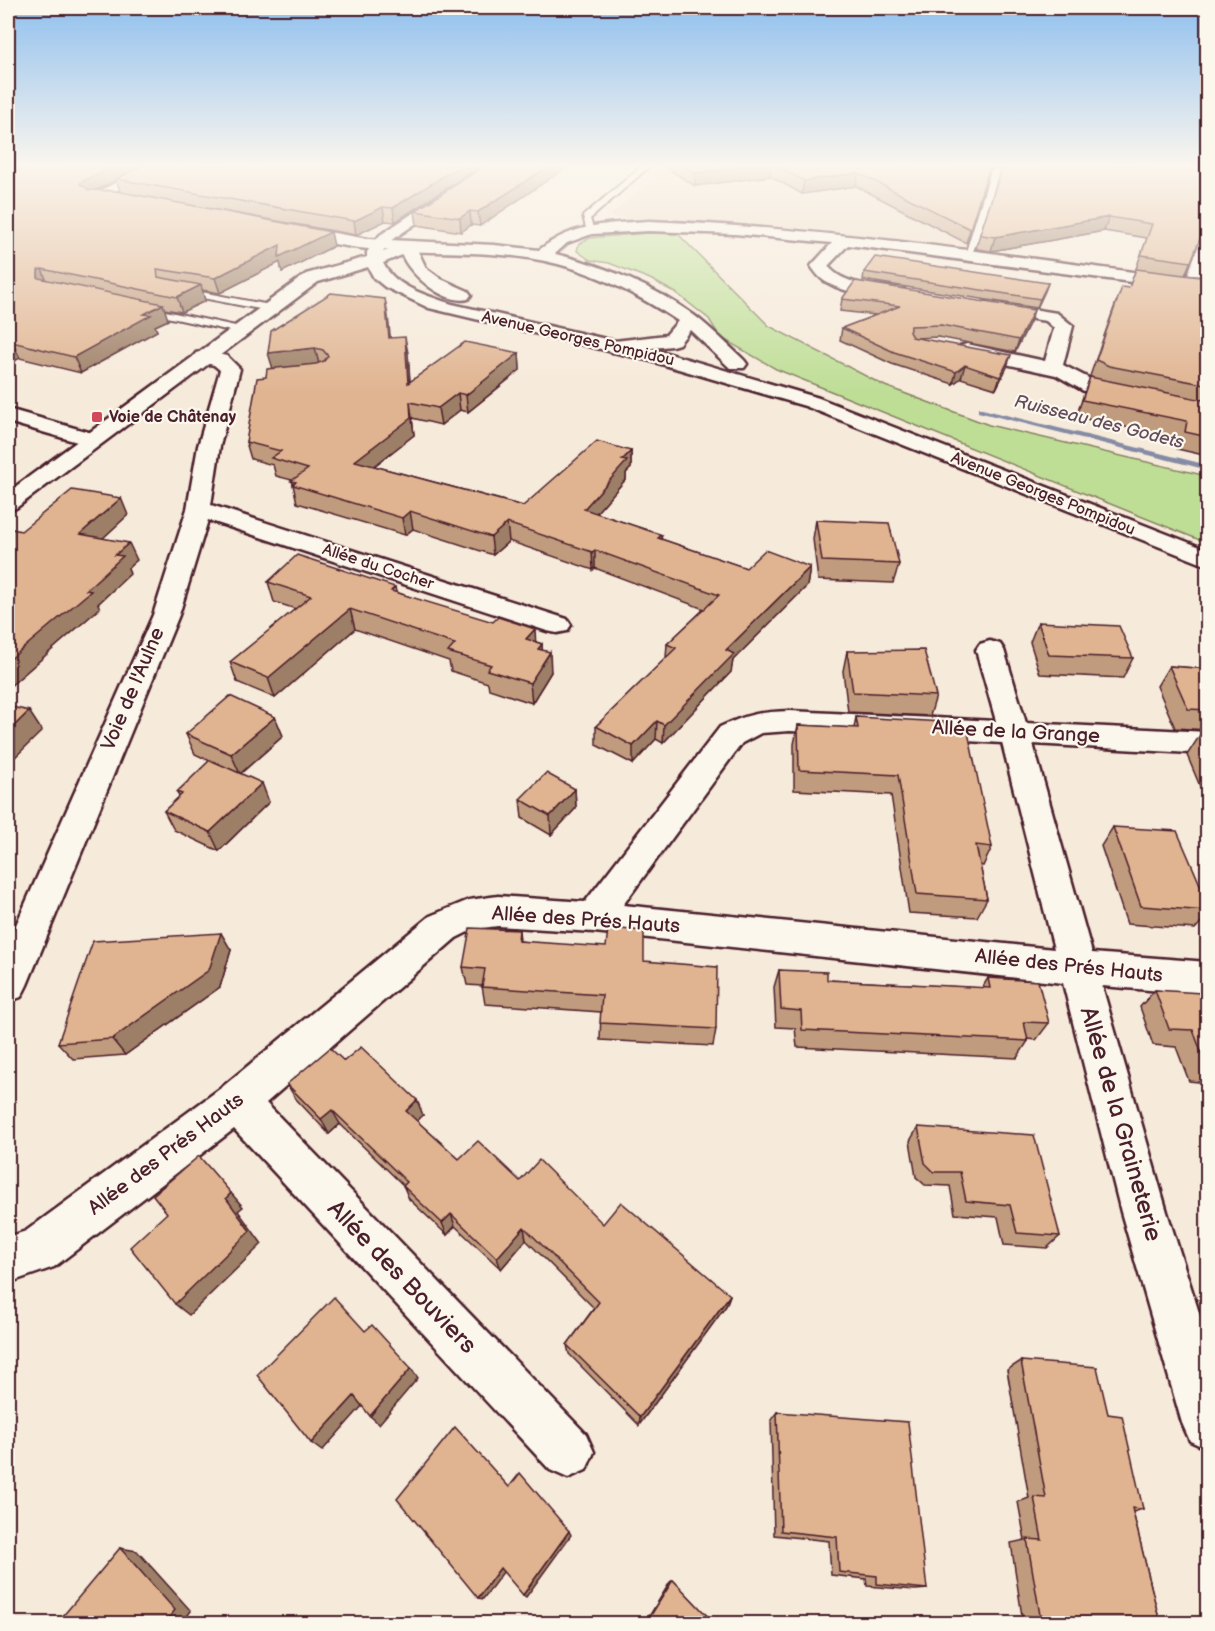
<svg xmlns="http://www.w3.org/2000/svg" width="1215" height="1631" viewBox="0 0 1215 1631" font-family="'Balsamiq Sans',sans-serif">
<rect width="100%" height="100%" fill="#f6eada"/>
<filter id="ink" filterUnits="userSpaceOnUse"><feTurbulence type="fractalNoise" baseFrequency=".0167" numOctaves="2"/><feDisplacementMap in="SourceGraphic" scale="12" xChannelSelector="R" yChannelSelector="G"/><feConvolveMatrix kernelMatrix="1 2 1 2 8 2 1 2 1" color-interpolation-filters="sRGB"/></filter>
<g filter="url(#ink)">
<path fill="#efdac4" d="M666 165H1015L978 250 810 229 609 217Z"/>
<path fill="#bede96" stroke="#847e60" stroke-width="1.5" d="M648 233 678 234 769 326 885 386 989 425 1207 476V543L776 369 720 337 709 319 676 293 650 279 609 263 590 260 577 251 579 244 590 238Z"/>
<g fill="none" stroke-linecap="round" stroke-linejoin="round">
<path fill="#858ba5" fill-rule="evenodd" d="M978 408 1208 465V470L978 412Z"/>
<g stroke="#4a1f2b" stroke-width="4">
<g id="lane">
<path d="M643 165H651L590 219 594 230 587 232 583 216Z"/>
<path d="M995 169 999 171 982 229 971 256 964 258 991 171Z"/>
<path d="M180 288 270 305 275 308 270 311 177 293V289Z"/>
<path d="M142 306 240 327 245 330 240 333 139 311V307Z"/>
</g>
</g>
<g stroke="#4a1f2b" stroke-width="5">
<g id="street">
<path d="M152 165H169L99 200 94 201 87 197Z"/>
<path d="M649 221C829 228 1007 256 1186 279L1200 242 1208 237V265L1202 281 1208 282V292L848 245 828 266C844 286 874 285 897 287L903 288 906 292 903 296C885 300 844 293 828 283 820 279 816 273 811 266L832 243 735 234 649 231 592 234 567 243 555 254C600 264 658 288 695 316 712 329 728 345 744 360L747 364 744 368H730L690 330 679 344 672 346 613 352 606 350 604 346 606 342 666 335 678 321C642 297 600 275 558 264 500 249 439 254 380 250 349 248 319 241 289 235L281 230 289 225 368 239 494 245 539 250C574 223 606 224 649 221Z"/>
<path d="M989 302 1057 313 1073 326 1063 365 1102 385 1208 406V418L1089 394 1056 375 960 354 958 350 960 346 967 344 1045 361 1054 328 1046 321 983 311 980 307 983 303Z"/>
<path d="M203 351 227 356 240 369 220 446 211 505 567 619 571 625 567 631 557 633 547 631 208 520 179 615 27 985 21 997 8 1002V943L153 615 187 509 198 446 220 370 214 365 196 361 193 357 196 353Z"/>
<path d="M8 409 99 435 102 440 99 445 91 446 8 422Z"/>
<path d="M990 641 1000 644 1004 650 1026 723 1208 732V754L1033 744 1092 953 1208 962V995L1102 986 1167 1212 1208 1341V1449L1190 1441 1182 1423 1121 1212 1063 983 594 932 498 926 474 929 456 938 266 1103 586 1434 594 1452 586 1470 568 1478 550 1470 234 1129 54 1267 8 1283V1237L26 1231 221 1088 430 916 469 900 498 896 585 902 720 727C748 714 760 712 790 711L996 721 976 650 980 644ZM790 731 1002 743 1054 949 623 905 742 743 761 733Z"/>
</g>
</g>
<g stroke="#4a1f2b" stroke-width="5">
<path id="secondary" d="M486 165H502L390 241 383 252 395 248 401 250 402 243H414L426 268 441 279 468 291 471 295 468 299C445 305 410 275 402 255L383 263C394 287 428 296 452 304L663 352 819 398 1208 550V566L805 406 651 361 429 308 385 287 374 278 368 267 318 282 16 508 8 510V492L306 274 367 257V252L380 235Z"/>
</g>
<use href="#lane" fill="#fbf7ec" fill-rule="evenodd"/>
<use href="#street" fill="#fbf7ec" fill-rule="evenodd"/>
<use href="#secondary" fill="#fbf7ec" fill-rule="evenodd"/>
</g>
<g fill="#c19b7d" stroke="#4a1f2b" stroke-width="1.5" fill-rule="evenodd">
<path d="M33 165H482L395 222 385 221 356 235 189 205 334 246 282 272 280 262 220 293 202 290 205 301 182 312 164 309 168 320 155 326 157 331 81 373 20 358 8 364V174ZM116 180 120 191 96 190Z"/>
<path d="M486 165 480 226 471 225 461 232 417 225 415 211Z"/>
<path d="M662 165H1208V235L1199 241 1185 275 1206 277 1208 273V456L1177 449 1179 438 1076 417 1090 377 1093 378 1090 376 1116 302 1129 288 1147 238 1104 231 991 251 978 249 976 248 980 234 1001 171 996 167 989 170 966 243 856 186 802 194 770 176 695 186Z"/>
<path d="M864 272 1048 283 1045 291 1037 308 863 280Z"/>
<path d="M385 299 390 338 408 353 410 382 519 353 520 370 468 412 460 410 441 425 412 418 414 435 374 466 523 506 631 451V468L626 473V479L596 513 662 535 661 539 746 568 810 567 807 586 733 660 731 672 663 743 656 739 633 764 596 745V726L666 658 667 644 704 609 595 568 593 570 509 541 493 555 413 529 405 535 297 503 292 480 276 476 273 465 251 459 246 442 266 377 273 368Z"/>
<path d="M842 299 1034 310 1030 322 1015 352 938 337 915 338 1007 367 996 389 961 378 953 384 892 364 840 340 842 328 876 315 840 311Z"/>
<path d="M816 520 899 564 893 583 818 580 813 539Z"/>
<path d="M268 582 395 587 396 592 542 644V650L551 672 532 703 489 689 488 683 451 671 449 661 355 629 275 698 237 682 230 662 296 609 274 602Z"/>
<path d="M1038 622 1133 658 1123 678 1040 674 1030 642Z"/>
<path d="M847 651 936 696 930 716 848 712 843 671Z"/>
<path d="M1169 666 1208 669V730L1175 728 1157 686Z"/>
<path d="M275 717 283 736 240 774 269 802 219 851 174 830 164 811 179 797 177 792 210 761 195 754 186 734Z"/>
<path d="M856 717 947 731 992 847 983 866 980 865 987 899 977 917 909 913 891 795 794 790V744L798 725 854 728Z"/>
<path d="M1200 735 1208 736V791H1202L1187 755Z"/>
<path d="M575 789 576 808 551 835 522 818 520 799Z"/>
<path d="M1113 827 1208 903V915L1195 929 1127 924 1101 846Z"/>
<path d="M519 930 520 941 644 961 716 1029 713 1046 600 1040 601 1012 485 1004 482 986 467 985 463 967Z"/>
<path d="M231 950 220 987 125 1055 73 1059 58 1043Z"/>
<path d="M779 970 827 980 982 988 988 978 1049 1023 1036 1040 1028 1039V1041L1017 1058 797 1047 795 1028 776 1027 774 987Z"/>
<path d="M1155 990 1208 997V1083L1189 1081 1176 1047 1153 1045 1140 1007Z"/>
<path d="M344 1061 423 1115 417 1121 459 1159 520 1181 603 1224 730 1295 726 1306 639 1425 569 1354 567 1345 594 1308 526 1240 501 1269 455 1226 447 1235 409 1199 403 1185 340 1124 329 1134 296 1099 287 1084Z"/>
<path d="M918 1127 1060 1236 1047 1248 1004 1245 998 1217 955 1214 950 1186 925 1185 916 1177 910 1141Z"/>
<path d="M1021 1361 1108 1414 1143 1509 1133 1512 1160 1623H1169H1030L1029 1616H1022L1011 1543 1025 1540 1018 1502 1029 1498 1007 1370Z"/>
<path d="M777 1412 927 1589 915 1590 867 1586 866 1579 831 1575 829 1541 774 1535 771 1420Z"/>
<path d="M673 1580 714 1623H645L670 1582Z"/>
</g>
<g fill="#9d7e66" stroke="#4a1f2b" stroke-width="1.5">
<path d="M117 165H147L116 179V180L86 195 80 184 81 182Z"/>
<path d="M461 165H482L395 222 393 208Z"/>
<path d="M551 165H570L480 226 478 212Z"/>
<path d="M757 165H771L770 176 695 186V173Z"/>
<path d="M990 165H997L996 167 989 170 966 243Z"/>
<path d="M858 173 856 186 802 194 804 181Z"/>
<path d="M383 207 385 221 356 235 354 221Z"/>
<path d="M470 211 471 225 461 232 460 218Z"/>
<path d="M1109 217 1104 231 991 251 995 237Z"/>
<path d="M1208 225 1207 235 1198 241 1204 227Z"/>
<path d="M331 232 334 246 282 272 280 262 220 293 215 278 280 245Z"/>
<path d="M42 269 48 284 38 278V270Z"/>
<path d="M1048 283 1045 291 1037 308 1040 299Z"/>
<path d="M201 285 205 301 182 312 177 297Z"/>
<path d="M385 299 388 315 392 354 389 338Z"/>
<path d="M163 304 168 320 155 326 157 331 81 373 74 357 144 314Z"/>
<path d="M1034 310 1030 322 1015 352 1019 340Z"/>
<path d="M405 337 408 353 411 400 408 383Z"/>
<path d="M12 342 20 358 8 364V344Z"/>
<path d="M315 348 319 364 273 369 268 353Z"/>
<path d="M519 353 520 370 468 412 466 395Z"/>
<path d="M1011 355 1007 367 996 389 1000 377Z"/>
<path d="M965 365 961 378 953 384 956 372Z"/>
<path d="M458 393 460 410 441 425 438 408Z"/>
<path d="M410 402 414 435 359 478 355 461Z"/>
<path d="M631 451V468L626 473V479L584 527V509L622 460Z"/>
<path d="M121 498 128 515 89 551 80 534Z"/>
<path d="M410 511 413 529 405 535 402 518Z"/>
<path d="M507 523 509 541 493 555 491 537Z"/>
<path d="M129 543 137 560 128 568 130 574 98 604 100 608 8 688V661L86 590 115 555Z"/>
<path d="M595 550V568L593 570 592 552Z"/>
<path d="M810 567 807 586 733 660 731 672 663 743 664 725 726 650Z"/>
<path d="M350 609 355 629 275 698 268 678Z"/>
<path d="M535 629 536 648 526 639Z"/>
<path d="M542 644 543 663 550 652 551 672 532 703 530 683 538 649Z"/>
<path d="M29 711 42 731 8 764V732Z"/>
<path d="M275 717 283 736 240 774 231 754Z"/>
<path d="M657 721 656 739 633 764V746Z"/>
<path d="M262 783 269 802 219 851 210 832Z"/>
<path d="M575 789 576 808 551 835 550 816Z"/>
<path d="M221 933 231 950 220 987 125 1055 112 1039Z"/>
<path d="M417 1100 423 1115 412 1126 406 1111Z"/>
<path d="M332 1110 340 1124 329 1134 321 1119Z"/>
<path d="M231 1193 243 1207 238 1211 262 1244 189 1315 175 1304 226 1198Z"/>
<path d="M451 1214 455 1226 447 1235 442 1223Z"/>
<path d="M524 1227 526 1240 501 1269 497 1258Z"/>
<path d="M730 1295 726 1306 639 1425 640 1417Z"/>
<path d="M411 1368 418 1378 379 1424 370 1416Z"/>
<path d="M354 1396 363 1405 322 1451 311 1443Z"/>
<path d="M569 1531 571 1535 526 1597 523 1595Z"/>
<path d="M120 1548 137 1551 191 1611 182 1623H165Z"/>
<path d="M500 1568 504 1571 483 1599 478 1598Z"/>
</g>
<g fill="#e0b491" stroke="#4a1f2b" stroke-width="1.5">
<path d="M33 165H117L81 182 80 184 89 190 116 191 331 232 279 257 280 245 215 278 157 269 158 277 201 285 177 297 42 269 38 270V278L163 304 144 314 151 315 74 357 12 342 8 344V174Z"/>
<path d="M143 165H461L393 208 383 207 354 221 116 179Z"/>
<path d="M486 165H551L478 212 470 211 460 218 415 211Z"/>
<path d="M682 165H757L695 173Z"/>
<path d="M775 165H990L970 229 858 173 804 181Z"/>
<path d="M1003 165H1208V225L1204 227 1191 262 1141 255 1152 224 1109 217 995 237 982 235 980 234Z"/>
<path d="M875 257 1048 283 1040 299 864 272Z"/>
<path d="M1136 269 1208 278V385L1109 366 1096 360 1122 287 1129 288Z"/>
<path d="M855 281 1034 310 1019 340 941 325 911 326 909 332 912 337 1011 355 1000 377 965 365 956 372 894 352 842 328 900 306 842 299Z"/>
<path d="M331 293 385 299 389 338 405 337 408 383 465 342 519 353 466 395 458 393 438 408 410 402 411 418 355 461 523 506 597 441 631 451 622 460 627 461 584 509 662 535 658 538 746 568 765 550 810 567 726 650 734 654 664 725 657 721 633 746 596 726 676 648 667 644 719 595 595 550 592 552 507 523 491 537 410 511 402 518 293 485 296 482 291 481 308 469 271 458 281 451 246 442 257 378 266 377 267 369 316 364 324 361 328 356 323 350 315 348 268 353 271 331Z"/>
<path d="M1090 377 1208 401V437L1185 432 1187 421 1082 400Z"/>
<path d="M72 490 121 498 80 534 129 543 115 555 123 556 86 590 91 591 8 661V528L21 531Z"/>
<path d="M816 520 889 523 899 564 822 561Z"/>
<path d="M297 555 395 587 391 591 493 622 498 617 535 629 526 639 542 644 538 649 550 652 530 683 487 670 491 665 448 652 455 644 350 609 268 678 230 662 311 596 268 582Z"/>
<path d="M1038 622 1119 626 1133 658 1049 655Z"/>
<path d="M924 650 936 696 853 692 847 651Z"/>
<path d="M1169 666 1208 669V710L1188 709Z"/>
<path d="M230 696 275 717 231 754 186 734Z"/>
<path d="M8 706 29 711 8 732Z"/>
<path d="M856 717 944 722 947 731 968 732 992 847 976 845 987 899 917 894 898 775 799 770 798 725 858 728Z"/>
<path d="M1200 735 1208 736V753Z"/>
<path d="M210 760 262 783 210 832 164 811 182 794 177 792Z"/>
<path d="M546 773 575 789 550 816 520 799Z"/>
<path d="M1113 827 1177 831 1208 903V911L1141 906Z"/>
<path d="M470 928 519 930 518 941 606 947 608 928 644 931V961L717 967 716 1029 600 1023 602 995 482 987 485 969 463 967Z"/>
<path d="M221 933 209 970 112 1039 58 1043 93 941Z"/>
<path d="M779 970 827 972V980L990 988 988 978 1038 981 1049 1023 1024 1022 1028 1041 802 1030 801 1011 781 1009Z"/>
<path d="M1155 990 1201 993 1203 997H1208V1065H1206L1193 1030 1169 1029Z"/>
<path d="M361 1047 417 1100 406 1111 459 1159 478 1141 520 1181 539 1160 603 1224 621 1202 730 1295 640 1417 567 1345 599 1302 524 1227 497 1258 451 1214 442 1223 403 1186 407 1182 332 1110 321 1119 287 1084 330 1048 344 1061Z"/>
<path d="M918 1127 1034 1135 1060 1236 1017 1233 1010 1205 966 1201 960 1172H934L925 1163Z"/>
<path d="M199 1156 231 1193 226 1198 250 1231 175 1304 130 1247 167 1213 153 1195Z"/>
<path d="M334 1297 365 1331 372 1325 411 1368 370 1416 354 1396 311 1443 257 1375Z"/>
<path d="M1021 1361 1097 1367 1108 1414 1122 1416 1143 1509 1132 1508 1160 1623H1169H1048L1046 1616 1040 1615 1027 1539 1042 1540 1034 1497 1046 1498Z"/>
<path d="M777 1412 908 1422 927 1589 877 1584V1576L839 1572 837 1537 781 1531Z"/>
<path d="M455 1427 509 1487 520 1473 569 1531 523 1595 500 1568 478 1598 397 1499Z"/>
<path d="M120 1548 175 1610 165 1623H57Z"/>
<path d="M673 1580 714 1623H646Z"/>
</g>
</g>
<linearGradient id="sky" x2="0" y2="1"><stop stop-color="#90c0ee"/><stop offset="0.42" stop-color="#fbf6ee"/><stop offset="1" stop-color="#fbf6ee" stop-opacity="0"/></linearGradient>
<rect width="1215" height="393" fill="url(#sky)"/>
<rect fill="#d1495b" stroke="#fbf7ec" stroke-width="2" x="91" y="411" width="12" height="12" rx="3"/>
<g text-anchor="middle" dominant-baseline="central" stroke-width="4.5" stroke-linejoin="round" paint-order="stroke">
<g font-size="16" fill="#4a1f2b" stroke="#fbf7ec">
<text transform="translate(578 339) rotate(13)">Avenue Georges Pompidou</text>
<text transform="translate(1043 494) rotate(22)">Avenue Georges Pompidou</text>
<text transform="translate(378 567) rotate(18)">Allée du Cocher</text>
</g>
<g font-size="16" font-weight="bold" fill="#4a1f2b" stroke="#fbf7ec" text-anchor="start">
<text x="109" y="417">Voie de Châtenay</text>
</g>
<g font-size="18" font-style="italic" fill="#634c5e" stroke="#fbf7ec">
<text transform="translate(1099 422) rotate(14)">Ruisseau des Godets</text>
</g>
<g font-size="20" fill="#4a1f2b" stroke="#fbf7ec">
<text transform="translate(133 689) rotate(-67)">Voie de l'Aulne</text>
<text transform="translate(1016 732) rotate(3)">Allée de la Grange</text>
<text transform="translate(586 920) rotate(4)">Allée des Prés Hauts</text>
<text transform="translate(1069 966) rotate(6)">Allée des Prés Hauts</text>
<text transform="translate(166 1154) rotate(-37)">Allée des Prés Hauts</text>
</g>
<g font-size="24" fill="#4a1f2b" stroke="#fbf7ec">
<text transform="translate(1121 1124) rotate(74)">Allée de la Graineterie</text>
<text transform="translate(402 1277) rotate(46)">Allée des Bouviers</text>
</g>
</g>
<rect width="1215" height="1631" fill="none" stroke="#fbf7ec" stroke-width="30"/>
<rect x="15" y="15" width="1185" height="1601" fill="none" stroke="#4a1f2b" stroke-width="2" filter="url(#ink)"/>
</svg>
